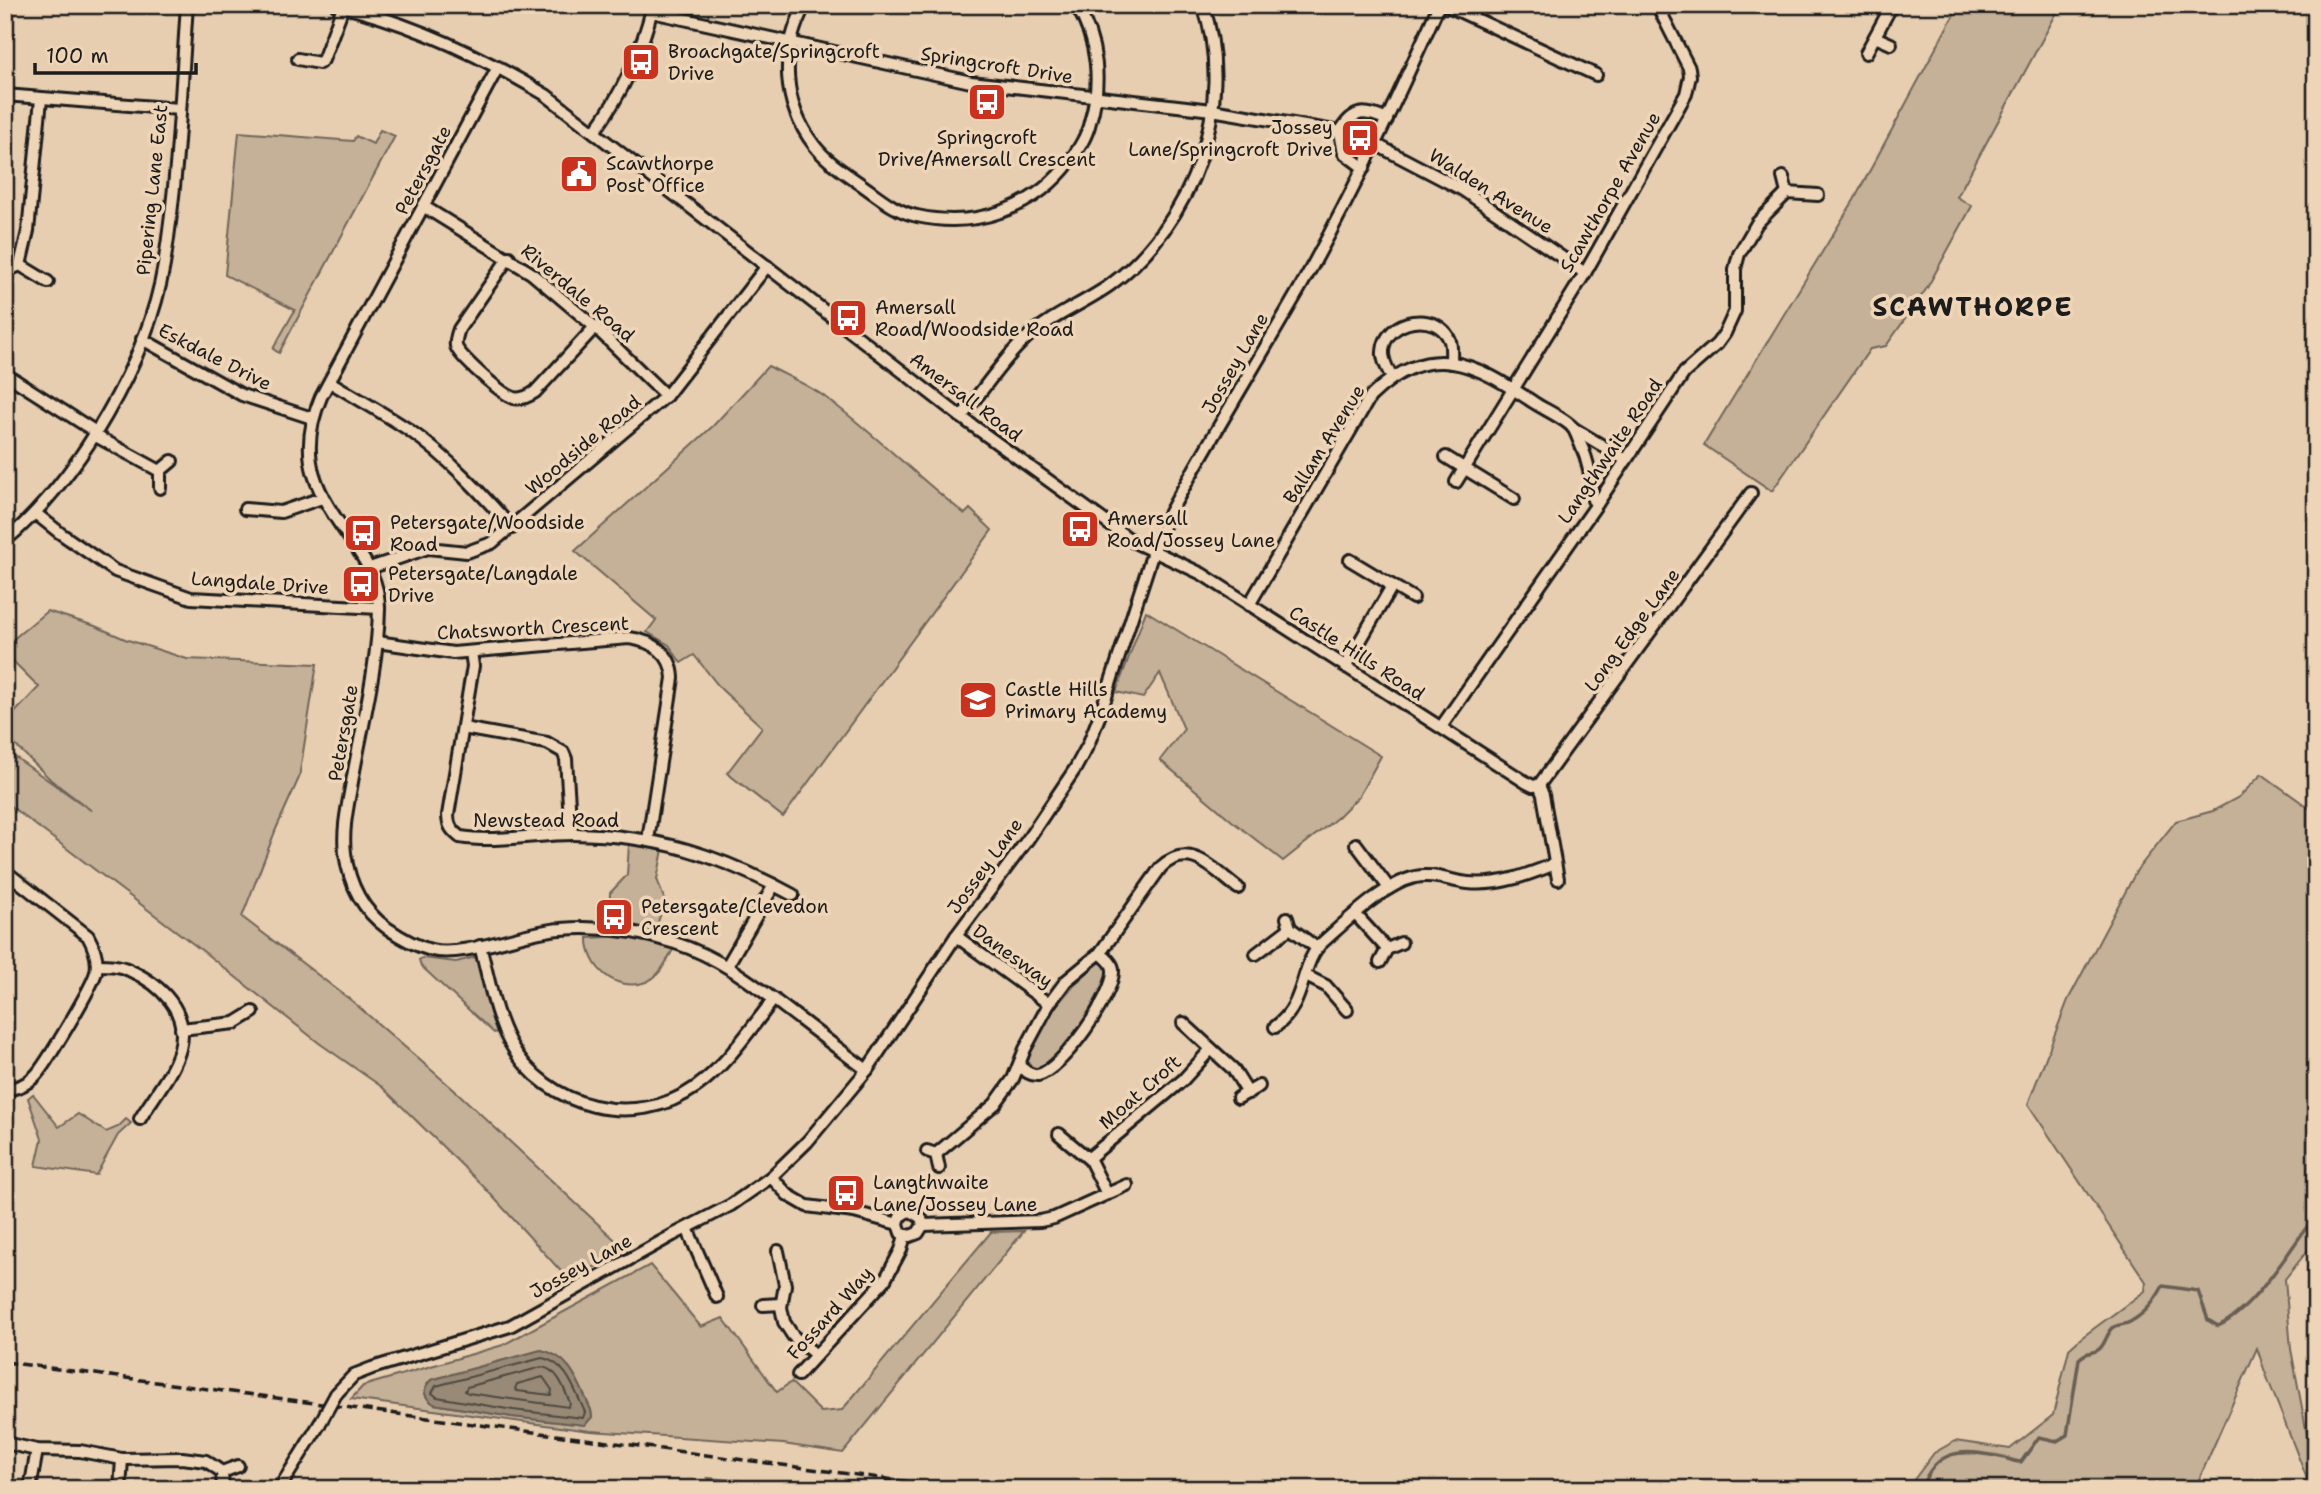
<svg xmlns="http://www.w3.org/2000/svg" width="2321" height="1494" viewBox="0 0 2321 1494" font-family="'Shantell Sans',sans-serif">
<rect width="100%" height="100%" fill="#e7ceb1"/>
<filter id="ink" filterUnits="userSpaceOnUse"><feTurbulence type="fractalNoise" baseFrequency=".0143" numOctaves="2"/><feDisplacementMap in="SourceGraphic" scale="14" xChannelSelector="R" yChannelSelector="G"/><feConvolveMatrix kernelMatrix="1 2 1 2 8 2 1 2 1" color-interpolation-filters="sRGB"/></filter>
<g filter="url(#ink)">
<g fill="#c5b098" stroke="#70665a" stroke-width="2" fill-rule="evenodd">
<path d="M1959 5H2061L1957 197 1972 206 1927 288 1886 346 1870 349 1772 491 1704 445 1854 200Z"/>
<path d="M380 130 395 136 279 353 273 349 295 310 225 275 239 132 353 141 356 136 373 144Z"/>
<path d="M768 366C787 376 808 385 825 397 874 433 917 477 965 514L970 509 992 530 783 817 727 773 762 727 721 689 694 655 681 663 669 645 647 632 656 620 575 551 713 426Z"/>
<path d="M47 611 95 626 125 639 187 659 317 664 299 778 276 829 242 917 352 1001 460 1095 628 1252 568 1279 483 1186 382 1087 319 1043 204 952 5 802V750L92 811 51 780 5 735V723L39 687 5 653V646Z"/>
<path d="M1146 611 1381 756 1359 796 1338 817 1283 861 1232 821 1160 760 1184 729 1160 673 1143 698 1116 692Z"/>
<path d="M2262 774 2316 813V1240L2285 1279 2291 1349 2309 1445 2316 1456V1489H2311L2265 1372 2257 1348 2197 1484 2190 1489H1907L1934 1453 1955 1441 2010 1449 2053 1415 2069 1349 2081 1338 2145 1291 2146 1282 2028 1104 2068 1000 2137 870 2176 821 2213 811 2239 797Z"/>
<path d="M629 844 663 850 657 879 665 901 655 931 609 924 610 893 627 875Z"/>
<path d="M630 936 674 948C666 961 661 976 646 982 616 993 587 967 588 938Z"/>
<path d="M476 957 498 1032 494 1033 421 966 419 960 422 958 456 962Z"/>
<path d="M1097 963H1105L1110 972 1099 1001 1070 1044 1040 1070 1036 1071 1030 1067 1028 1061C1041 1018 1065 993 1097 963Z"/>
<path d="M33 1094 59 1127 78 1114 106 1132 118 1127 126 1119 131 1123 118 1135 96 1175 36 1166 42 1139 28 1098Z"/>
<path d="M1024 1231 843 1453 783 1444 590 1431 351 1399 363 1386 503 1345 650 1265 701 1327 723 1318 777 1392 791 1382 821 1412 842 1410 991 1232ZM541 1350C572 1356 579 1385 591 1410L592 1417 585 1425 512 1417 434 1404C423 1397 422 1389 431 1380Z"/>
<path d="M708 1478 836 1489H716Z"/>
</g>
<path fill="#998a77" stroke="#675e53" stroke-width="2" d="M541 1350C572 1356 579 1385 591 1410L592 1417 585 1425 512 1417 434 1404C423 1397 422 1389 431 1380Z"/>
<g fill="none" stroke-linecap="round" stroke-linejoin="round">
<g stroke="#4e4840" stroke-width="2">
<path d="M542 1358C567 1362 575 1392 585 1412L583 1418 513 1410 437 1397 432 1393 436 1386Z"/>
<path d="M542 1367C559 1370 564 1389 570 1403L569 1407 468 1393 465 1391 467 1387Z"/>
<path d="M543 1377 552 1390 551 1395 517 1391 515 1389 517 1384Z"/>
</g>
<path stroke="#675e53" stroke-width="3.5" d="M1921 1489C1936 1448 1962 1449 2000 1457 2008 1458 2013 1462 2021 1462L2039 1437 2057 1441 2067 1435 2079 1359C2087 1351 2091 1354 2098 1350 2106 1345 2106 1333 2114 1327 2119 1324 2125 1325 2130 1322 2146 1313 2154 1302 2163 1286L2198 1291 2208 1320 2218 1326C2255 1309 2291 1248 2316 1214"/>
<g stroke="#1c1c1c" stroke-width="16">
<g id="minor">
<path d="M336 5C412 23 480 55 546 95L961 417 1132 541 1202 574 1527 783 1533 786 1539 785"/>
<path d="M805 5C780 51 782 103 814 145 826 161 845 173 862 185 879 197 896 212 917 216 976 229 1035 209 1071 160 1079 148 1087 136 1090 122 1102 83 1098 41 1076 5"/>
<path d="M1446 5 1596 75"/>
<path d="M652 12 971 82 1212 110 1340 132"/>
<path d="M1875 37 1891 44"/>
<path d="M1866 53 1892 5"/>
<path d="M298 59 319 63 323 60 343 7"/>
<path d="M498 67 321 397C295 458 317 493 353 543 367 563 379 582 379 608 378 666 362 725 352 782 348 805 342 829 345 853 349 883 362 910 387 928 400 937 415 946 431 950 466 958 522 931 561 929 599 926 638 931 675 943 723 958 761 990 801 1020 823 1037 845 1054 867 1070"/>
<path d="M5 95 179 109"/>
<path d="M594 132C622 94 642 51 653 5"/>
<path d="M1375 144 1463 190 1585 273"/>
<path d="M1364 168 1344 153 1340 132C1353 109 1365 110 1387 120"/>
<path d="M1783 177 1787 193 1818 195"/>
<path d="M423 206 531 273 595 327 666 396"/>
<path d="M509 257 459 329C457 335 455 340 456 346 458 356 503 395 514 398 522 400 529 396 535 392L595 327"/>
<path d="M20 265 28 231 41 99"/>
<path d="M9 270 20 265 48 282"/>
<path d="M142 339 242 395 312 418"/>
<path d="M10 377 96 432"/>
<path d="M1392 378C1388 370 1382 360 1383 351 1385 319 1438 309 1450 341 1452 348 1451 356 1451 363"/>
<path d="M330 382C356 398 384 413 409 430 448 457 481 493 512 528"/>
<path d="M961 417C981 393 999 365 1021 343 1046 318 1082 305 1110 285 1193 224 1237 104 1203 5"/>
<path d="M1573 428 1626 460"/>
<path d="M94 435 160 471"/>
<path d="M1446 457 1514 499"/>
<path d="M1456 482 1585 273 1686 94 1690 76 1689 68 1657 5"/>
<path d="M160 488V471L172 461"/>
<path d="M245 509 281 512 322 498"/>
<path d="M35 513 60 533 115 571 191 598 379 608"/>
<path d="M5 541C79 478 148 361 164 265 178 179 181 91 187 5"/>
<path d="M1350 560 1413 598"/>
<path d="M370 568 428 548 467 552 492 543 666 396 767 266"/>
<path d="M1249 605 1370 397C1430 339 1473 362 1533 402 1543 409 1566 419 1573 428 1576 432 1578 439 1580 443 1589 462 1591 478 1593 500L1597 504"/>
<path d="M377 642 453 653 629 638C652 641 672 653 673 678L648 840"/>
<path d="M471 652 473 666 448 815C448 825 451 830 460 837 496 843 536 834 573 834 658 835 719 855 793 895"/>
<path d="M1345 667 1392 586"/>
<path d="M1441 727 1597 504 1684 373 1717 344 1725 333 1735 311V269L1739 254 1757 223 1787 193"/>
<path d="M463 728 547 743 563 752 566 759 571 834"/>
<path d="M1539 785 1751 493"/>
<path d="M1539 785 1543 795 1558 879"/>
<path d="M1356 844 1389 888"/>
<path d="M5 871 88 936C94 947 99 959 96 972 93 986 45 1066 35 1076 27 1084 16 1089 5 1089"/>
<path d="M1356 915 1387 949"/>
<path d="M1290 928 1317 948"/>
<path d="M956 936 1049 1004"/>
<path d="M480 946C489 978 494 1014 510 1043 546 1109 635 1130 696 1087 727 1065 750 1029 774 999"/>
<path d="M1256 954 1290 928 1287 918"/>
<path d="M1380 962 1387 949 1401 943"/>
<path d="M97 965C108 965 119 965 129 970 160 984 190 1011 180 1049 173 1074 153 1097 140 1119"/>
<path d="M727 966 774 885"/>
<path d="M1306 976 1326 986 1347 1010"/>
<path d="M1183 1023 1233 1069 1248 1093"/>
<path d="M1275 1027C1309 1002 1298 963 1324 941 1348 920 1383 885 1415 877 1433 873 1450 881 1468 883 1499 886 1527 875 1555 864"/>
<path d="M181 1029 235 1023 253 1012"/>
<path d="M1019 1066C1024 1070 1031 1076 1038 1075 1062 1070 1115 994 1113 970 1113 963 1105 957 1100 953"/>
<path d="M1238 1098 1259 1086"/>
<path d="M1059 1134 1090 1160 1107 1194"/>
<path d="M927 1151 936 1154 939 1168"/>
<path d="M936 1154 995 1104 1013 1079 1025 1049 1049 1004 1066 981 1100 953 1161 867C1190 840 1214 870 1238 888"/>
<path d="M1089 1158 1183 1080 1211 1049"/>
<path d="M771 1177 788 1195 807 1206 854 1212 898 1224 901 1233 910 1236 918 1233 923 1225 921 1218 911 1211C903 1212 899 1216 898 1224"/>
<path d="M923 1225 1040 1221 1054 1218 1127 1185"/>
<path d="M687 1228 717 1297"/>
<path d="M778 1251 785 1285 781 1307 784 1322 793 1336 816 1355"/>
<path d="M763 1305 781 1304"/>
<path d="M798 1375 885 1280 901 1250 905 1235"/>
<path d="M336 1394 354 1375 372 1368 510 1326 673 1235 731 1205 771 1177 807 1142 867 1070 956 936 1028 839 1075 769 1088 745 1101 712 1153 552 1169 514C1211 437 1257 363 1300 288 1352 196 1396 101 1439 5"/>
<path d="M5 1443 37 1450 80 1451 122 1459 182 1458 206 1461 222 1472 238 1466"/>
<path d="M222 1472 223 1489"/>
<path d="M30 1489 37 1450"/>
<path d="M120 1489 122 1459"/>
<path d="M279 1489 319 1425"/>
</g>
</g>
<use href="#minor" stroke="#efd5b7" stroke-width="10"/>
<path stroke="#1c1c1c" stroke-width="3.5" stroke-dasharray="10 5" stroke-linecap="butt" d="M5 1362 963 1489"/>
<g stroke="#1c1c1c" stroke-width="16" stroke-linecap="butt">
<path id="minor-bridge" d="M319 1425 336 1394"/>
</g>
<use href="#minor-bridge" stroke="#efd5b7" stroke-width="10"/>
</g>
</g>
<defs>
<g id="bus-square" transform="scale(2.0125)"><rect x="-9" y="-9" width="18" height="18" rx="4" fill="#c8321e" stroke="#efd5b7"/><path d="M-5-6H5V4H4V6H2V4H-2V6H-4V4H-5ZM-3.5-4V0h7V-4ZM-3.5 1.2v1.5H-2V1.2ZM2 1.2v1.5H3.5V1.2Z" fill="#fff"/></g>
<g id="civic-square" transform="scale(2.0125)"><rect x="-9" y="-9" width="18" height="18" rx="4" fill="#c8321e" stroke="#efd5b7"/><path d="M-.6-6.5H3V-4.5H.6V-3L4-1V1h2V6H-6V1h2V-1L-.6-3ZM-1.2 2.5V6h2.4V2.5Z" fill="#fff"/></g>
<g id="school-square" transform="scale(2.0125)"><rect x="-9" y="-9" width="18" height="18" rx="4" fill="#c8321e" stroke="#efd5b7"/><path d="M0-5L7-2L0 1L-7-2ZM-4 1L0 2.5L4 1V4Q0 6-4 4Z" fill="#fff"/></g>
</defs>
<g fill-rule="evenodd">
<use href="#bus-square" x="641" y="62"/>
<use href="#bus-square" x="987" y="102"/>
<use href="#bus-square" x="1360" y="138"/>
<use href="#civic-square" x="579" y="174"/>
<use href="#bus-square" x="848" y="318"/>
<use href="#bus-square" x="1080" y="529"/>
<use href="#bus-square" x="363" y="533"/>
<use href="#bus-square" x="361" y="584"/>
<use href="#school-square" x="978" y="700"/>
<use href="#bus-square" x="614" y="917"/>
<use href="#bus-square" x="846" y="1193"/>
</g>
<g text-anchor="middle" dominant-baseline="central" stroke-width="7" stroke-linejoin="round" paint-order="stroke">
<g font-size="19" fill="#1c1c1c" stroke="#efd5b7" text-anchor="start">
<text x="668" y="51">Broachgate/Springcroft<tspan x="668" dy="22">Drive</tspan></text>
<text x="1333" y="127" text-anchor="end">Jossey<tspan x="1333" dy="22">Lane/Springcroft Drive</tspan></text>
<text x="987" y="137" text-anchor="middle">Springcroft<tspan x="987" dy="22">Drive/Amersall Crescent</tspan></text>
<text x="606" y="163">Scawthorpe<tspan x="606" dy="22">Post Office</tspan></text>
<text x="875" y="307">Amersall<tspan x="875" dy="22">Road/Woodside Road</tspan></text>
<text x="1107" y="518">Amersall<tspan x="1107" dy="22">Road/Jossey Lane</tspan></text>
<text x="390" y="522">Petersgate/Woodside<tspan x="390" dy="22">Road</tspan></text>
<text x="388" y="573">Petersgate/Langdale<tspan x="388" dy="22">Drive</tspan></text>
<text x="1005" y="689">Castle Hills<tspan x="1005" dy="22">Primary Academy</tspan></text>
<text x="641" y="906">Petersgate/Clevedon<tspan x="641" dy="22">Crescent</tspan></text>
<text x="873" y="1182">Langthwaite<tspan x="873" dy="22">Lane/Jossey Lane</tspan></text>
</g>
<g font-size="19" fill="#1c1c1c" stroke="#efd5b7">
<text transform="translate(997 65) rotate(9)">Springcroft Drive</text>
<text transform="translate(423 170) rotate(-62)">Petersgate</text>
<text transform="translate(152 190) rotate(-84)">Pipering Lane East</text>
<text transform="translate(1491 191) rotate(32)">Walden Avenue</text>
<text transform="translate(1610 192) rotate(-60)">Scawthorpe Avenue</text>
<text transform="translate(578 293) rotate(40)">Riverdale Road</text>
<text transform="translate(215 357) rotate(27)">Eskdale Drive</text>
<text transform="translate(1235 363) rotate(-60)">Jossey Lane</text>
<text transform="translate(966 397) rotate(37)">Amersall Road</text>
<text transform="translate(1324 444) rotate(-58)">Ballam Avenue</text>
<text transform="translate(583 445) rotate(-40)">Woodside Road</text>
<text transform="translate(1610 451) rotate(-56)">Langthwaite Road</text>
<text transform="translate(260 583) rotate(4)">Langdale Drive</text>
<text transform="translate(533 628) rotate(-3)">Chatsworth Crescent</text>
<text transform="translate(1632 630) rotate(-54)">Long Edge Lane</text>
<text transform="translate(1357 653) rotate(33)">Castle Hills Road</text>
<text transform="translate(343 733) rotate(-80)">Petersgate</text>
<text x="546" y="820">Newstead Road</text>
<text transform="translate(985 866) rotate(-54)">Jossey Lane</text>
<text transform="translate(1013 956) rotate(36)">Danesway</text>
<text transform="translate(1140 1092) rotate(-41)">Moat Croft</text>
<text transform="translate(581 1266) rotate(-29)">Jossey Lane</text>
<text transform="translate(830 1313) rotate(-48)">Fossard Way</text>
</g>
<g font-size="26" font-weight="bold" letter-spacing="2" fill="#1c1c1c" stroke="#efd5b7">
<text x="1973" y="306">SCAWTHORPE</text>
</g>
</g>
<rect width="2321" height="1494" fill="none" stroke="#efd5b7" stroke-width="28"/>
<rect x="14" y="14" width="2293" height="1466" fill="none" stroke="#1c1c1c" stroke-width="2.5" filter="url(#ink)"/>
<path d="M35 63v10h161v-10" fill="none" stroke="#1c1c1c" stroke-width="3.5"/>
<text x="46" y="63" font-size="21" fill="#1c1c1c" stroke="#efd5b7" stroke-width="5" paint-order="stroke">100 m</text>
</svg>
